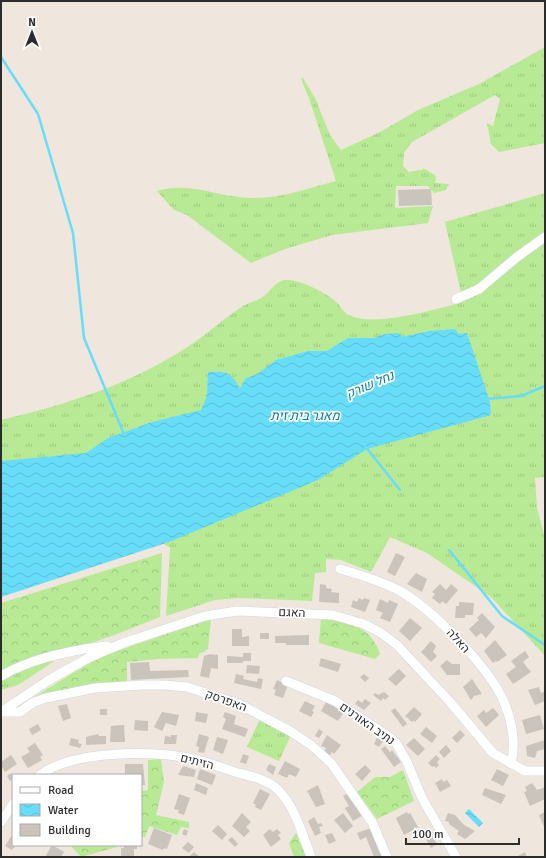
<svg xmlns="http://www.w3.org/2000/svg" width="546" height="858" viewBox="0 0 546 858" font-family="Signika,Heebo,sans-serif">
<defs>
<pattern id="grass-tufts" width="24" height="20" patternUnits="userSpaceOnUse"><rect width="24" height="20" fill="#b8ea95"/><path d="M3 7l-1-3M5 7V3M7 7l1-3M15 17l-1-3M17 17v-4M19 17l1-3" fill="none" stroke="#9ec981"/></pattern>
<pattern id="forest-crowns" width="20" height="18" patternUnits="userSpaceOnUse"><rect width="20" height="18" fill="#b8ea95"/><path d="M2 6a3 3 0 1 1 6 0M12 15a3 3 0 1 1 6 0" fill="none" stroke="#9ec981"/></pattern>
<pattern id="water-waves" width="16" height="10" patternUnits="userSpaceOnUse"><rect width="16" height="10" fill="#67ddfa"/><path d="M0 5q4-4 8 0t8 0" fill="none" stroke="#5abed6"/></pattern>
</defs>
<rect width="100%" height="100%" fill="#efe6dd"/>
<g fill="url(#grass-tufts)">
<path d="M545 47V143L499 152 491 144 487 123 493 126 500 99 495 95 412 142 404 153 403 166 409 172 425 169 436 176 435 183 449 184 446 190 434 193 428 186H396L395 208 433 206 428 223 332 235 285 249 251 263 187 215 174 210 157 191C193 181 217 198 252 198 280 199 309 188 336 181L309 98 301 79 303 78 315 98 330 135 341 150 382 131 418 110 479 84Z"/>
<path d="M545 193V477L535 478 537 508 545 538V656L491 597 427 553 390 537 371 572 341 560 326 559V572L315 573 312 601 239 598 215 600 166 616 170 548 93 497 1 507V420C66 405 130 384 186 348 206 335 223 319 243 306 249 302 258 301 264 296 272 290 274 282 285 280 297 278 329 294 337 303 341 306 343 312 347 314 370 329 437 309 463 302L445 222Z"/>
<path d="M59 658 18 685 1 690V681L20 670Z"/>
<path d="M260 719 291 735 279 761 247 747Z"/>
</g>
<g fill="url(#forest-crowns)">
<path d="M162 553 160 617C139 625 118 634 97 641 64 651 31 654 1 672V603Z"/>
<path d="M321 618C347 621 371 626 380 654L375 659 319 643Z"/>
<path d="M211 619 208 649 199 654 198 658 158 659 127 662V682L31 699 81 668 108 654Z"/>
<path d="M161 759 164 782 156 815 189 822V828L181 827 177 835 149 826 145 837H141V791L148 790V760Z"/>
<path d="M403 770 414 801 377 819 357 792 375 777H390Z"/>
<path d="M296 833 306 857H294L289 843Z"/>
<path d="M72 845H117V847L81 857 71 846Z"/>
</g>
<g fill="url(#water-waves)">
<path d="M455 329 459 334 467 333 490 402 491 415 367 449 318 480 169 542 1 597V461L86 453 108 438 152 422 201 410 207 396 208 372C228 371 230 372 240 388L246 378 256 375 276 360 308 351H327L348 338H374L385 334 399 333 402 337 429 331Z"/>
<path d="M469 809 483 823 479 827 465 813Z"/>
</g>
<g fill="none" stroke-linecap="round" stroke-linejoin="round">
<g stroke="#67ddfa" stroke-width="2.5">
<path d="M1 57 38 114 73 233 84 338 124 434"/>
<path d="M486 399 521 396 545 386"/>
<path d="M365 446 400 490"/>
<path d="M449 550 502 616 545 645"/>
</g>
</g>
<g fill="#cac4bc">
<path d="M431 189 432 205 399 206 398 190Z"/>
<path d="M396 553 405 557 395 576 387 572Z"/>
<path d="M416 573 427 579 422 592 407 584Z"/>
<path d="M320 584 326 585V588L332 589 331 592 339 593V603L319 602Z"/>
<path d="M440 584 446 590 451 584 458 590 446 604 442 601 440 604 432 598 435 594 432 592Z"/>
<path d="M359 598 363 600 364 598 370 600 365 612 351 607 353 600 357 602Z"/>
<path d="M380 599 388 603 389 600 398 604 390 622 380 618 383 613 376 610Z"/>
<path d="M459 602 474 603 473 615H465V618H455L456 606H459Z"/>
<path d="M482 613 495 627 486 638 481 633 476 637 469 629 479 620 477 618Z"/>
<path d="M410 618 422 628 410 641 399 631Z"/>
<path d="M232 629H242V637L249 636V646H232Z"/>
<rect x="260" y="633" width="9" height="6"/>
<path d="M309 635V645H286V643H275V636Z"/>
<path d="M495 640 507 655 497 662 496 661 493 663 484 651Z"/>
<path d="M431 641 436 646 433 652 437 656 431 662 421 652Z"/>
<path d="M525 651 529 657 523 662 531 672 513 684 506 674 516 667 511 661Z"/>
<path d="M243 653H251V661H243V663H227V656L243 657Z"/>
<path d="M210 654 218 655V669L211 668 209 678 200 676 204 656Z"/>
<path d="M321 658 341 664 338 672 319 666Z"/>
<path d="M447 660 452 664H460V675H447L440 666Z"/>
<path d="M149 662 150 671 188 670 189 677 131 680 130 663Z"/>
<path d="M247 665 260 666 259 674 246 673Z"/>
<path d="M399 669 406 676 396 686 388 679Z"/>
<path d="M236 674 244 676 243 679 257 682 258 678 263 679 261 689 234 683Z"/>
<path d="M364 674 369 678 365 682 360 677Z"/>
<path d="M472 679 482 694 474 696 471 700 463 687Z"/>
<path d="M277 680 288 685 283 698 274 695 276 690 273 689Z"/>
<path d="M539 687 541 693 545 691V701L535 705 528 690Z"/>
<path d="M384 692 389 696 385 700 383 698 381 701 373 695 375 693 378 695Z"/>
<path d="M365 699 371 703 364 710 355 704 358 700 362 703Z"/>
<path d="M305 701 315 706 312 711 314 712 311 717 299 711Z"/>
<path d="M326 702 344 712 338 721 321 711Z"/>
<path d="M67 704 71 718 63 721 58 706Z"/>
<path d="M414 707 422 714 415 722 413 720 412 722 405 716Z"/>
<path d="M395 708 407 724 403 727 391 711Z"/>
<path d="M493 708 499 715 486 727 477 716 484 710 486 713Z"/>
<rect x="100" y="709" width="7" height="6"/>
<path d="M162 712 179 715 176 726 166 723 162 731 154 727Z"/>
<path d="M196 712 208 714 206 723 195 721Z"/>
<path d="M225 712 236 716 234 724 248 729 245 737 222 729 226 719 223 717Z"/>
<path d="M540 715 544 729 526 734 522 720Z"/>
<path d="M135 720 148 721V731L134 730Z"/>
<path d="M38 724 41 730 32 735 29 729Z"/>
<path d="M124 725 125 742H110L111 726Z"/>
<path d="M426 727 437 736 432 743 420 734Z"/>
<path d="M319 729 323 732 319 738 315 736Z"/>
<path d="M460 730 465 735 457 743 452 738Z"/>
<path d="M98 734 99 736H106V744L86 745V737Z"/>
<path d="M199 734 209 737 204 753 198 752 199 747 196 746Z"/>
<path d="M171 735H177L176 744H164L165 736 171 737Z"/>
<path d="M327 735 341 745 334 754 332 752 330 755 324 752 326 748 321 746Z"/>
<path d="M217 737 228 740 223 754 213 750Z"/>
<path d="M71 738 79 740 78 743 82 744 80 748 69 745Z"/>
<path d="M377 738 383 741 379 747 374 744Z"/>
<path d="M414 738 425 749 418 756 406 745Z"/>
<path d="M545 740V749L537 751 535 758 527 756 526 746Z"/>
<path d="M35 743 43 755 40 757 42 760 28 768 21 757 30 752 27 748Z"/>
<path d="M446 745 451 751 444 758 439 752Z"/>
<path d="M385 746 390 752 392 750 401 762 394 767 381 749Z"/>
<path d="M243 754 249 756 246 764 240 762Z"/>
<path d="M11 755 17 764 5 772 1 766V762Z"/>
<path d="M436 755 440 759 437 762 439 765 436 768 434 766 432 767 428 763Z"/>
<path d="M285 761 300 769 296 777 289 774 287 778 278 774Z"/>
<path d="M125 764H143L145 785H141V775H125Z"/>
<path d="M269 764 276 767 273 775 266 770Z"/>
<path d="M365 765 371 771 362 781 355 774Z"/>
<path d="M183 766 196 770 194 777 178 775Z"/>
<path d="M200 769 216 775 212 785 197 779Z"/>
<path d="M497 769 509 775 503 786 491 780Z"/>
<path d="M11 773 13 779 10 781 7 776Z"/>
<path d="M442 779 443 782 447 780 451 786 440 792 435 783Z"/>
<path d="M196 783 208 788 206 795 194 790Z"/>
<path d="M532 783 537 790 545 787V799L530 806 524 792 527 791 525 787Z"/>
<path d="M318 785 325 804 316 807 307 791Z"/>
<path d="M485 788 506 795 501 804 482 795Z"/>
<path d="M260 789 270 794 261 810 255 807 256 805 253 803Z"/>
<path d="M349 793 362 816 353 821 345 808 349 806 343 796Z"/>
<path d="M179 794 190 798 184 815 178 813 179 810 174 809Z"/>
<path d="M407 812 408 814 410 813 418 827 404 835 396 818Z"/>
<path d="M545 812V829L539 815Z"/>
<path d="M242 813 251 822 246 827 250 831 244 837 232 826Z"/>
<path d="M343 813 353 826 345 833 334 820Z"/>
<path d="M448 813 455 815 464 825 475 831 465 839 457 834 459 831 449 824V822L445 821Z"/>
<path d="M314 817 318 824 321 823 323 826 319 827 321 833 315 836 308 821Z"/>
<path d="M218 825 227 834 222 840 212 831Z"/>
<path d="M154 828 172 835 167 849 164 848 163 850 148 844Z"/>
<path d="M371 828 383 857H374L366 837 360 840 357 833Z"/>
<path d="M184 829 188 831 186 836 182 834Z"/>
<path d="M270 829 273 832 277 829 281 833 278 835 281 839 271 847 263 835Z"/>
<path d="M429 831 437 844 431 848 423 834Z"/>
<path d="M332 833 336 841 329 844 325 835Z"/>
<path d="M12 835 13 845H16L12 850 5 846Z"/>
<path d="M232 837 238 844 235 847 228 840Z"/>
<path d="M188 842 194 847 189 853 182 848Z"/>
<path d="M52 845 64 852 61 857H45Z"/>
<path d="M124 845H137V849H134V857H121V848H124Z"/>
<path d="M194 852 200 857H189Z"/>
<path d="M525 852 527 857H516Z"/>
</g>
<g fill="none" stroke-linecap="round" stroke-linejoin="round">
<g stroke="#d2d7e6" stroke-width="10">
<g id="street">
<path d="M456 299 479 289 517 257 545 237"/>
<path d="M340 569C361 575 381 581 400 591 433 610 489 667 504 702 512 721 516 744 511 764"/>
<path d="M1 676C32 658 72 650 107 646"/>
<path d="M286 681 335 701 388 736 396 743 407 762 422 798 456 857"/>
<path d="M1 712 49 680 90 657 126 642 205 616 237 611 333 615 364 624 381 633 397 645 450 702 493 753 525 771H545"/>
<path d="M1 712H20L34 702 46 698 95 688 142 685H165L187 687 239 704 290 731 311 745 331 763 372 822 387 857"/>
<path d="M40 775C73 750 150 751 189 758 204 761 220 767 235 772 250 776 266 779 277 789 294 804 303 836 311 857"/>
<path d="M1 822 13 804"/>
</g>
</g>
<use href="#street" stroke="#fff" stroke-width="9"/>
</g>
<g text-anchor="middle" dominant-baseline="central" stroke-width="3.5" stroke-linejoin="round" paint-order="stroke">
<g font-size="12" fill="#2c2c2c" stroke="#fff">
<text transform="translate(292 613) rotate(2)">האגם</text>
<text transform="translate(458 641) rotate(48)">האלה</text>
<text transform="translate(226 701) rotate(20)">האפרסק</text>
<text transform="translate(367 724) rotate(35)">נתיב האורנים</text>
<text transform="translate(197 762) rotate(14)">הזיתים</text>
</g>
<g font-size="13" font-style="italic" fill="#007cac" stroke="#fff">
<text transform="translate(370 385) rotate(-23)">נחל שורק</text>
<text x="305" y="416">מאגר בית זית</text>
</g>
</g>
<rect width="546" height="858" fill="none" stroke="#2c2c2c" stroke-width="4"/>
<rect x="12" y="774" width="130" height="72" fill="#ffffff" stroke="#ababab"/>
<rect x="20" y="787" width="20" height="6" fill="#ffffff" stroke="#ababab"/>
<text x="48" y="794" font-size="12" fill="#2c2c2c">Road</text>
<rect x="20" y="804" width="20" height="12" fill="url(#water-waves)" stroke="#ababab"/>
<text x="48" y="814" font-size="12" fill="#2c2c2c">Water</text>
<rect x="20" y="824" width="20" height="12" fill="#cac4bc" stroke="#ababab"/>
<text x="48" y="834" font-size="12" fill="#2c2c2c">Building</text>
<g transform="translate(32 32)" stroke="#ffffff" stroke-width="3" paint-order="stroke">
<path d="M0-3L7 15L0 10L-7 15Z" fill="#2c2c2c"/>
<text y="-6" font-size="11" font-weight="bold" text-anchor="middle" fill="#2c2c2c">N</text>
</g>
<path d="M406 838v6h113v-6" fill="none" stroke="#2c2c2c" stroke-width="2"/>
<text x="412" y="838" font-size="12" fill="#2c2c2c" stroke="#ffffff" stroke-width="3" paint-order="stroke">100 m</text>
</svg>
